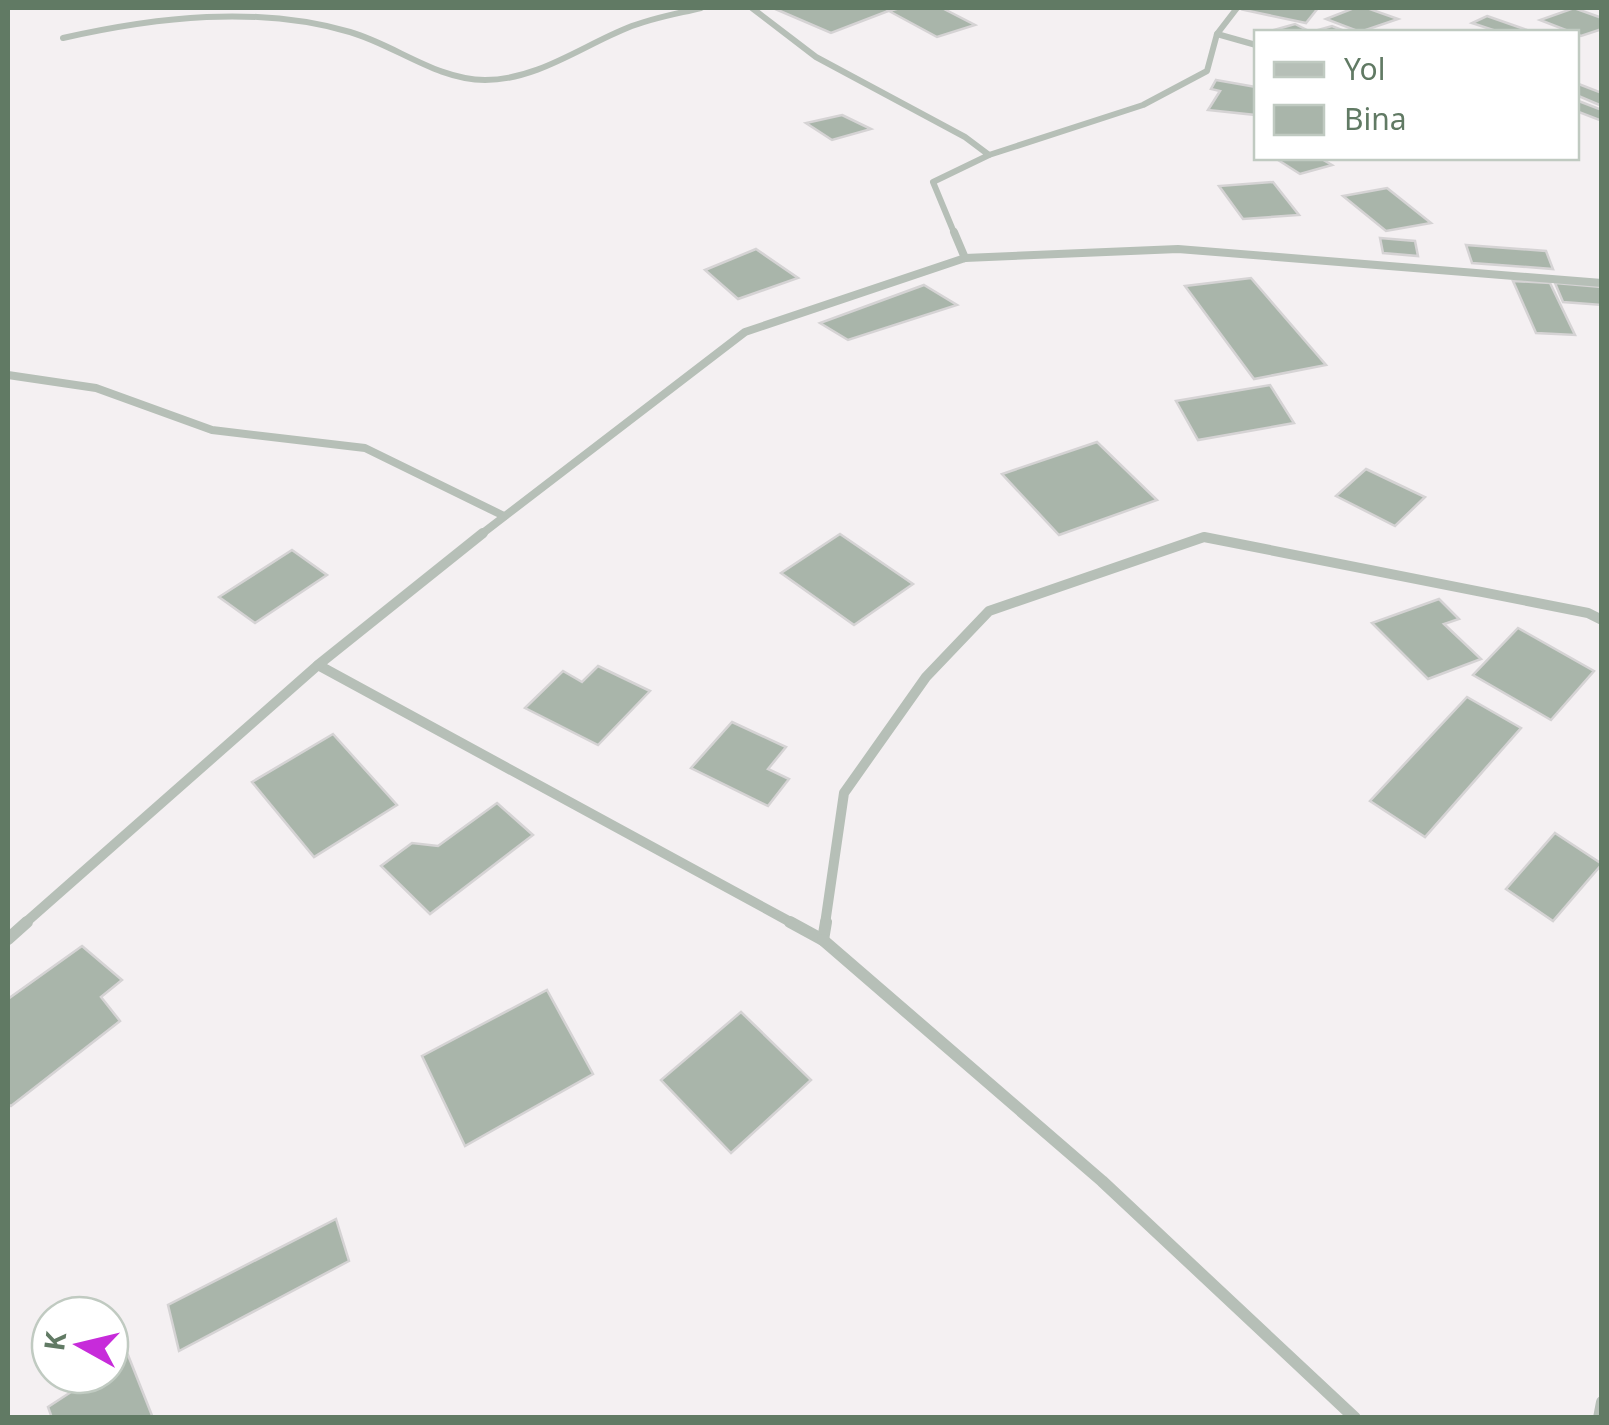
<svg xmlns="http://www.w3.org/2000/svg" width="1609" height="1425" viewBox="0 0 1609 1425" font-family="'Noto Sans',sans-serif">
<rect width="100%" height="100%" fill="#f4f0f2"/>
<g fill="#a9b5aa" stroke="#d5d3d4" stroke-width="2.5">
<path d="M773 8H896L831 33Z"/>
<path d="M900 8H942L975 25 937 37 889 11Z"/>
<path d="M1247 8H1318L1306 23 1244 10Z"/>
<path d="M1354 8H1367L1398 19 1360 32 1326 19Z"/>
<path d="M1574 8 1602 18V29L1581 36 1540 20Z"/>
<path d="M1487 16 1527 30 1499 32 1472 23Z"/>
<path d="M1295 24 1311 32 1332 26 1347 32H1267Z"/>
<path d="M1216 80 1256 87V115L1208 110 1220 91 1211 89Z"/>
<path d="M1576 83 1602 93V106L1576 95Z"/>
<path d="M1576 100 1602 110V121L1576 111Z"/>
<path d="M842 115 871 129 832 140 806 123Z"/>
<path d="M1275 158H1320L1332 165 1300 174Z"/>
<path d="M1273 182 1299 215 1243 219 1219 186Z"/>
<path d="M1387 188 1431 223 1386 231 1343 196Z"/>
<path d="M1380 238 1415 241 1418 256 1383 253Z"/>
<path d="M1466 245 1546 251 1553 269 1472 263Z"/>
<path d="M756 249 798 278 738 299 705 270Z"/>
<path d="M1251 278 1326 365 1254 379 1185 286Z"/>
<path d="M1513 281 1550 283 1575 335 1536 333Z"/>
<path d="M1555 283 1602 287V305L1563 302Z"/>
<path d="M924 285 957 305 848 340 820 323Z"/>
<path d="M1270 385 1294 423 1198 440 1176 401Z"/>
<path d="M1097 442 1157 500 1059 535 1002 474Z"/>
<path d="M1366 469 1389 480 1425 497 1395 526 1336 496Z"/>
<path d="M840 534 913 584 854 625 781 573Z"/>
<path d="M292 550 327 575 255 623 219 597Z"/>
<path d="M1439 599 1459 619 1444 624 1481 659 1428 679 1372 623Z"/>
<path d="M1518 628 1594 671 1551 720 1473 675Z"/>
<path d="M598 666 650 691 598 745 525 708 563 671 582 682Z"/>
<path d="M1467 697 1521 728 1425 837 1370 801Z"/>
<path d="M732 722 786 747 768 769 789 779 768 806 691 768Z"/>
<path d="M333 734 397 805 314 857 252 782Z"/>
<path d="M497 803 533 835 430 914 381 866 412 843 438 846Z"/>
<path d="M1555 833 1602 864 1553 921 1506 889Z"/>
<path d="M82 946 122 980 101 997 120 1021 11 1106 8 1104V999Z"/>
<path d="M547 990 593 1074 465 1146 422 1056Z"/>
<path d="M741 1012 811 1080 731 1153 661 1080Z"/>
<path d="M336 1219 349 1261 179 1351 168 1305Z"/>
<path d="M128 1355 153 1418H52L48 1407 97 1375H110V1366Z"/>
</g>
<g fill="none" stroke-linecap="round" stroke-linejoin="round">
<g stroke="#b6bfb7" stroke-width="6">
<path d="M752 8 816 57 965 137 989 155 933 182 955 235"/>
<path d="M1237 8 1217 34 1256 45"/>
<path d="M63 38C156 17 257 5 350 32 395 45 437 80 485 80 537 80 582 46 627 28 651 18 676 14 701 8"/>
<path d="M989 155 1143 105 1207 71 1217 34"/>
</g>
<g stroke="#b6bfb7" stroke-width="8">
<path d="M954 232 965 258"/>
<path d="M8 375 96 388 212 430 365 448 504 516"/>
<path d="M479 536 745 332 965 258 1178 249 1602 283"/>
</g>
<g stroke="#b6bfb7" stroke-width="10">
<path d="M318 665 794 924"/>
<path d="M24 924 318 665 483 533"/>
<path d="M825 924 844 793 926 677 989 611 1204 537 1588 613 1602 620"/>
</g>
<g stroke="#b6bfb7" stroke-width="12">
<path d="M790 922 823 940 826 922"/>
<path d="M8 939 27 922"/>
<path d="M823 940 1102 1181 1355 1418"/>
<path d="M1599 1418 1602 1402"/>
</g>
</g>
<rect width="1609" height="1425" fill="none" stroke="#617a64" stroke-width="20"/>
<rect x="1254" y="30" width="325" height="130" fill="#ffffff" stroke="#c0cac1" stroke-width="2.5"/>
<rect x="1274" y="62" width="50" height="15" fill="#b6bfb7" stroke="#c0cac1" stroke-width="2.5"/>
<text x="1344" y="80" font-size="30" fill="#617a64">Yol</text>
<rect x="1274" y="105" width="50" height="30" fill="#a9b5aa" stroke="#c0cac1" stroke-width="2.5"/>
<text x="1344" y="130" font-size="30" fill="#617a64">Bina</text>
<g transform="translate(80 1345) rotate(278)"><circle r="48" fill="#ffffff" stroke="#c0cac1" stroke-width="2.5"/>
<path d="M0-8L18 38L0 25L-18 38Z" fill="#c72bda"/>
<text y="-15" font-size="28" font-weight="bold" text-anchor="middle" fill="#617a64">K</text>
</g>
</svg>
